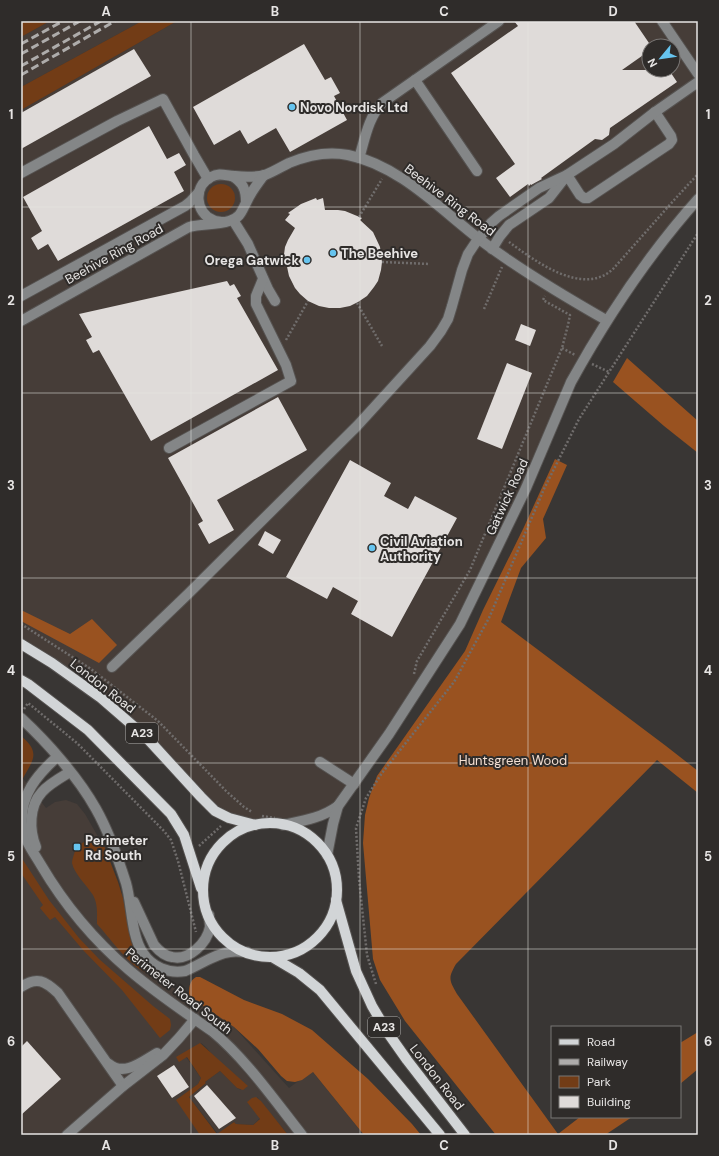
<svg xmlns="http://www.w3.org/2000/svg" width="719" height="1156" viewBox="0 0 719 1156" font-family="'DM Sans',sans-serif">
<rect width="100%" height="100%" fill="#393634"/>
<g fill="#463d38" fill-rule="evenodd">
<path d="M50 21H142L21 87V37Z"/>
<path d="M177 21H698V199L664 239 571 382 460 624 338 806 283 825 269 823 256 825 229 818 146 737 21 644V110ZM649 46H673V70H649Z"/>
<path d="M21 776 46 808 55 802 66 800 77 804 85 814 100 840 96 838 134 961 152 976 189 996 234 1027 289 1088 312 1071 364 1135H288L257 1097 260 1118 253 1125 236 1124 234 1122 218 1134 189 1097 206 1083 205 1082 220 1071 237 1088 241 1090 206 1047 201 1043 186 1057 201 1078 198 1084 181 1097 207 1135H21Z"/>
</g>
<g fill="#723c16">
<path d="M21 21H50L21 37Z"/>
<path d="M142 21H177L21 110V87Z"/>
<circle cx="221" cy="198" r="14"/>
<path d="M21 736C43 754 31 762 21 782Z"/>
<path d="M96 838 103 843 118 882 123 898 131 941 136 956 145 967 158 977C152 975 146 973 141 970 126 961 109 937 97 924 97 914 98 904 93 895 87 886 74 873 72 863 72 859 74 855 75 851 78 843 88 840 96 838Z"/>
<path d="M21 857 49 900 79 938 99 959 153 1006 170 1019 171 1025 170 1030 160 1038 122 990 83 950 55 917 50 920 40 908 43 905 21 873Z"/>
<path d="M200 1043 248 1086 243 1090 237 1088 220 1071 205 1082 206 1083 189 1097 217 1134 234 1122 236 1124 253 1125 260 1119 247 1102 252 1098 256 1097 261 1101 288 1135H200L176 1100 198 1084 201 1078 187 1057 179 1062 176 1057Z"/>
</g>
<g fill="#995220">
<path d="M627 358 698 421V453L664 426 613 382Z"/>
<path d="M555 459 567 465 543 519 546 538 521 568 501 622 666 746 698 771V793L657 760 456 964C448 978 449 980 457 994L558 1134 580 1117H632L605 1135H496L405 1021 380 980 373 959 363 843 365 815 369 798 377 776 465 651 483 610 524 527Z"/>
<path d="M21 610 70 634 92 619 117 645 99 663 21 621Z"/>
<path d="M196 977H200L244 1000 282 1014 312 1030 368 1079 412 1124 421 1135H364L313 1072 302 1080 295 1082 287 1081 281 1076 258 1049 234 1027 189 996C189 988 189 981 196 977Z"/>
<path d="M698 1032V1069L680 1084V1043Z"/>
</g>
<g fill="#dfdbd9">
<path d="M514 21H634L649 43V51L622 70H669L677 82 610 128 609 135 602 140 595 139 541 178 542 179 531 185V184L529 186 528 184 510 197 496 178 515 164 451 73 518 26Z"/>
<path d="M304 44 325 80 331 77 340 93 334 96 347 120 290 152 276 128 248 144 240 130 214 145 193 107Z"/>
<path d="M134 49 151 76 21 149V113Z"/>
<path d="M149 126 167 159 179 153 186 165 174 172 184 191 58 261 48 244 38 250 31 238 42 231 23 197Z"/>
<path d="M316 198 317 200 323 198 325 210H338L345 211 362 218 360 220 373 232 380 247 382 262 381 270 378 281 374 287 367 296 358 302 350 306 340 308H329L319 306 308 301 300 294 295 288 289 276 286 262H283L285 247 288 240 295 228 285 220 290 214 288 213 301 204Z"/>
<path d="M227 281 230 286 234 284 241 296 237 298 278 370 151 441 99 350 93 353 86 340 92 337 79 314Z"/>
<path d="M521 324 536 330 530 346 515 340Z"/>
<path d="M507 363 532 373 502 449 477 439Z"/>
<path d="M278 397 307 450 217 500 234 530 209 544 198 524 203 521 168 458Z"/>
<path d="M350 460 391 483 384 496 408 509 415 496 457 518 392 637 351 614 358 601 333 587 327 599 286 577Z"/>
<path d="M265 531 281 540 273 554 258 545Z"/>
<path d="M27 1041 61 1079 21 1115V1047Z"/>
<path d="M174 1065 189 1087 172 1098 157 1076Z"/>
<path d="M207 1085 236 1118 219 1129 194 1096Z"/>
</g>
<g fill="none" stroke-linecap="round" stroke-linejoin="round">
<g stroke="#555250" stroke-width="12">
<g id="minor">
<path d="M662 21 698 74"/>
<path d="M415 80 477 171"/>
<path d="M359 158C365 139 368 118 382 103L499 21"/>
<path d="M21 173 117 121 163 99 194 155 208 179"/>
<path d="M232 176C243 182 246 190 246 202"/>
<path d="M233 220 248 244 268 289 275 301"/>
<path d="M225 222C221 222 217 222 213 220 195 213 193 186 211 177 220 172 226 176 235 176 243 177 256 177 265 175 273 172 281 167 289 163 308 155 328 151 348 155 399 165 440 209 479 239 520 270 562 295 606 320"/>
<path d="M492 249 500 236 509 225 549 198 567 175 580 195 584 198H588L669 144 672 140 671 136 655 112"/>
<path d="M21 296 185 206 190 202 199 192"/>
<path d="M21 321 189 227C202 224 216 225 229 221 241 218 242 210 247 201 251 192 258 183 264 175"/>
<path d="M169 448 291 381 286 365 256 304V296L263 279"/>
<path d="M112 667 188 594 357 426 430 346 441 331 448 319 452 306 462 270 468 254 476 242 491 223 499 216 539 188 567 175 614 144 655 112 698 82"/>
<path d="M21 718C48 743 78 777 96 809 109 832 118 858 126 883 132 904 131 936 143 953 152 967 169 974 185 971 200 965 214 954 230 952 236 951 241 952 247 952"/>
<path d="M57 757C37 775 20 795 22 824 23 839 34 853 41 865 64 904 95 941 129 970 155 992 184 1012 212 1031 246 1059 275 1101 302 1135"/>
<path d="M320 762 354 784"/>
<path d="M283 825C302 821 322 818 338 806"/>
<path d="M36 847C29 830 29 806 42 792 49 784 60 778 70 772"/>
<path d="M327 855 333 824 338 806 389 734 460 624 526 488 571 382C607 317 648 255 698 199"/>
<path d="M134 902 154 945C159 951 164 956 172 957 189 961 207 943 210 927 210 923 209 919 209 915"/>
<path d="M21 987C37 976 45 981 58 993L123 1086"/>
<path d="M109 1064C124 1077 143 1061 157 1053"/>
<path d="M67 1135 123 1086 163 1055 179 1038 195 1019"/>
</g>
</g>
<g stroke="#555250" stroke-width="12">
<g id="major">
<path d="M21 644 52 663 101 698 146 737 201 797 215 811 229 818 255 825"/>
<path d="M21 680 28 684 88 730 171 814 184 835 201 888"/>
<circle cx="270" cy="890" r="67"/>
<path d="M336 900 356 971 372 1006 388 1033 407 1060 465 1135"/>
<path d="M272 957 299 973 320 990 440 1135"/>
</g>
</g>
<g stroke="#706d6c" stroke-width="2.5" stroke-dasharray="2 2" stroke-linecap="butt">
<path d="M463 210 479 221"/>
<path d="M359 217 382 179"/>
<path d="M509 242C535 261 583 297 613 269L675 199 698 174"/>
<path d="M382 262 430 264"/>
<path d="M357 303 382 346"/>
<path d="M484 309 502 267"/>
<path d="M286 340 308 301"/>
<path d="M562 348 575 355"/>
<path d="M592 364 609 372"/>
<path d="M21 624 91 669 158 721 226 791 244 807 252 812"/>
<path d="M414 674 417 661 470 570 562 348 568 325 570 315 543 300 545 296"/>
<path d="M24 709 28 703 77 743 164 831 171 840 178 861 196 932"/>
<path d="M262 816 275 818"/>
<path d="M199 846 221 826"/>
<path d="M376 984 367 955 359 879 356 828 366 798 382 773 454 682 489 618 544 489 579 419 698 233"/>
</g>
<use href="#minor" stroke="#848687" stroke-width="10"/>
<use href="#major" stroke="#d2d5d7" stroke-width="10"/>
<g stroke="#aeacab" stroke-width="3" stroke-dasharray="8 4" stroke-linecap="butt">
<path d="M21 44 63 21"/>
<path d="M21 54 80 21"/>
<path d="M21 66 101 21"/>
<path d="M21 75 115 21"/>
</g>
</g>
<path fill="none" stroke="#e7e5e4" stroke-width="1" stroke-opacity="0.55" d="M191 21V1135M360 21V1135M528 21V1135M21 207H698M21 393H698M21 578H698M21 763H698M21 949H698"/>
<g fill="#66c4ef" stroke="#2f2c2a" stroke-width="1.5">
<circle cx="292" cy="107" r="4"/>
<circle cx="333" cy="253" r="4"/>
<circle cx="307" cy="260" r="4"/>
<circle cx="372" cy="548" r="4"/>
<rect x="73" y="843" width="8" height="8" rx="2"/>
</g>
<g text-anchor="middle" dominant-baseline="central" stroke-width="4" stroke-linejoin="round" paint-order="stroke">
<g fill="#2f2c2a" stroke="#b0aeac" stroke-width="1">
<rect x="126" y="723" width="32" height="20" rx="3"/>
<rect x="368" y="1017" width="32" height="20" rx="3"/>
</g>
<g font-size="12" font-weight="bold" fill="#e7e5e4">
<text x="142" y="733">A23</text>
<text x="384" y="1027">A23</text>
</g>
<g font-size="13" font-weight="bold" fill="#e7e5e4" stroke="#2f2c2a" text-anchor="start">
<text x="300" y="107">Novo Nordisk Ltd</text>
<text x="341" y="253">The Beehive</text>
<text x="299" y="260" text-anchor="end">Orega Gatwick</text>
<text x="380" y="541">Civil Aviation<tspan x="380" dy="15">Authority</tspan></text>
<text x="85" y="840">Perimeter<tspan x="85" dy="15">Rd South</tspan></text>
</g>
<g font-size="13" fill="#e7e5e4" stroke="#2f2c2a">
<text transform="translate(450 200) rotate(37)">Beehive Ring Road</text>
<text transform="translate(114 254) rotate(-29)">Beehive Ring Road</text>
<text transform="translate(507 497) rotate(-65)">Gatwick Road</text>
<text transform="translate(103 686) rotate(38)">London Road</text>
<text transform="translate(179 991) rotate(38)">Perimeter Road South</text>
<text transform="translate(437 1077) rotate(52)">London Road</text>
</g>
<g font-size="13" fill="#f5e0d3" stroke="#2f2c2a">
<text x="513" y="760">Huntsgreen Wood</text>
</g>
</g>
<rect width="719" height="1156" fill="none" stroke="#2f2c2a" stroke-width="44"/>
<rect x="551" y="1026" width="130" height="92" fill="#2f2c2a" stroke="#797674"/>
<rect x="559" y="1039" width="20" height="6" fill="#d2d5d7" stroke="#797674"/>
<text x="587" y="1046" font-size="12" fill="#e7e5e4">Road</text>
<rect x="559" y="1059" width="20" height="6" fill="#aeacab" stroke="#797674"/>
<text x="587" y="1066" font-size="12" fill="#e7e5e4">Railway</text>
<rect x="559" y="1076" width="20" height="12" fill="#723c16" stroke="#797674"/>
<text x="587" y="1086" font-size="12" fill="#e7e5e4">Park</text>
<rect x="559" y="1096" width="20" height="12" fill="#dfdbd9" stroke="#797674"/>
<text x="587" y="1106" font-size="12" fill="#e7e5e4">Building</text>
<g transform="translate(661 58) rotate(241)"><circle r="19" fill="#2f2c2a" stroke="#797674"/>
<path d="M0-3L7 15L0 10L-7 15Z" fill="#66c4ef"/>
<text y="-6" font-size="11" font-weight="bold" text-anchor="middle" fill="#e7e5e4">N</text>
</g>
<rect x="22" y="22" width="675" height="1112" fill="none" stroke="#e7e5e4" stroke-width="1.5"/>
<g font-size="13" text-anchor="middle" font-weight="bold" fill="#e7e5e4">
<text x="106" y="16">A</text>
<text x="275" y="16">B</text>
<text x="444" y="16">C</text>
<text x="613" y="16">D</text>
<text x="11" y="119">1</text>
<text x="708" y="119">1</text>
<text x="11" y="305">2</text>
<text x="708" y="305">2</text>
<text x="11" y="490">3</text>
<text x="708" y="490">3</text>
<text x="11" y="675">4</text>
<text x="708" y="675">4</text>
<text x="11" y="861">5</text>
<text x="708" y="861">5</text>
<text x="11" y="1046">6</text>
<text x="708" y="1046">6</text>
<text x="106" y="1150">A</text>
<text x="275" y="1150">B</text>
<text x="444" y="1150">C</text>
<text x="613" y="1150">D</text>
</g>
</svg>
